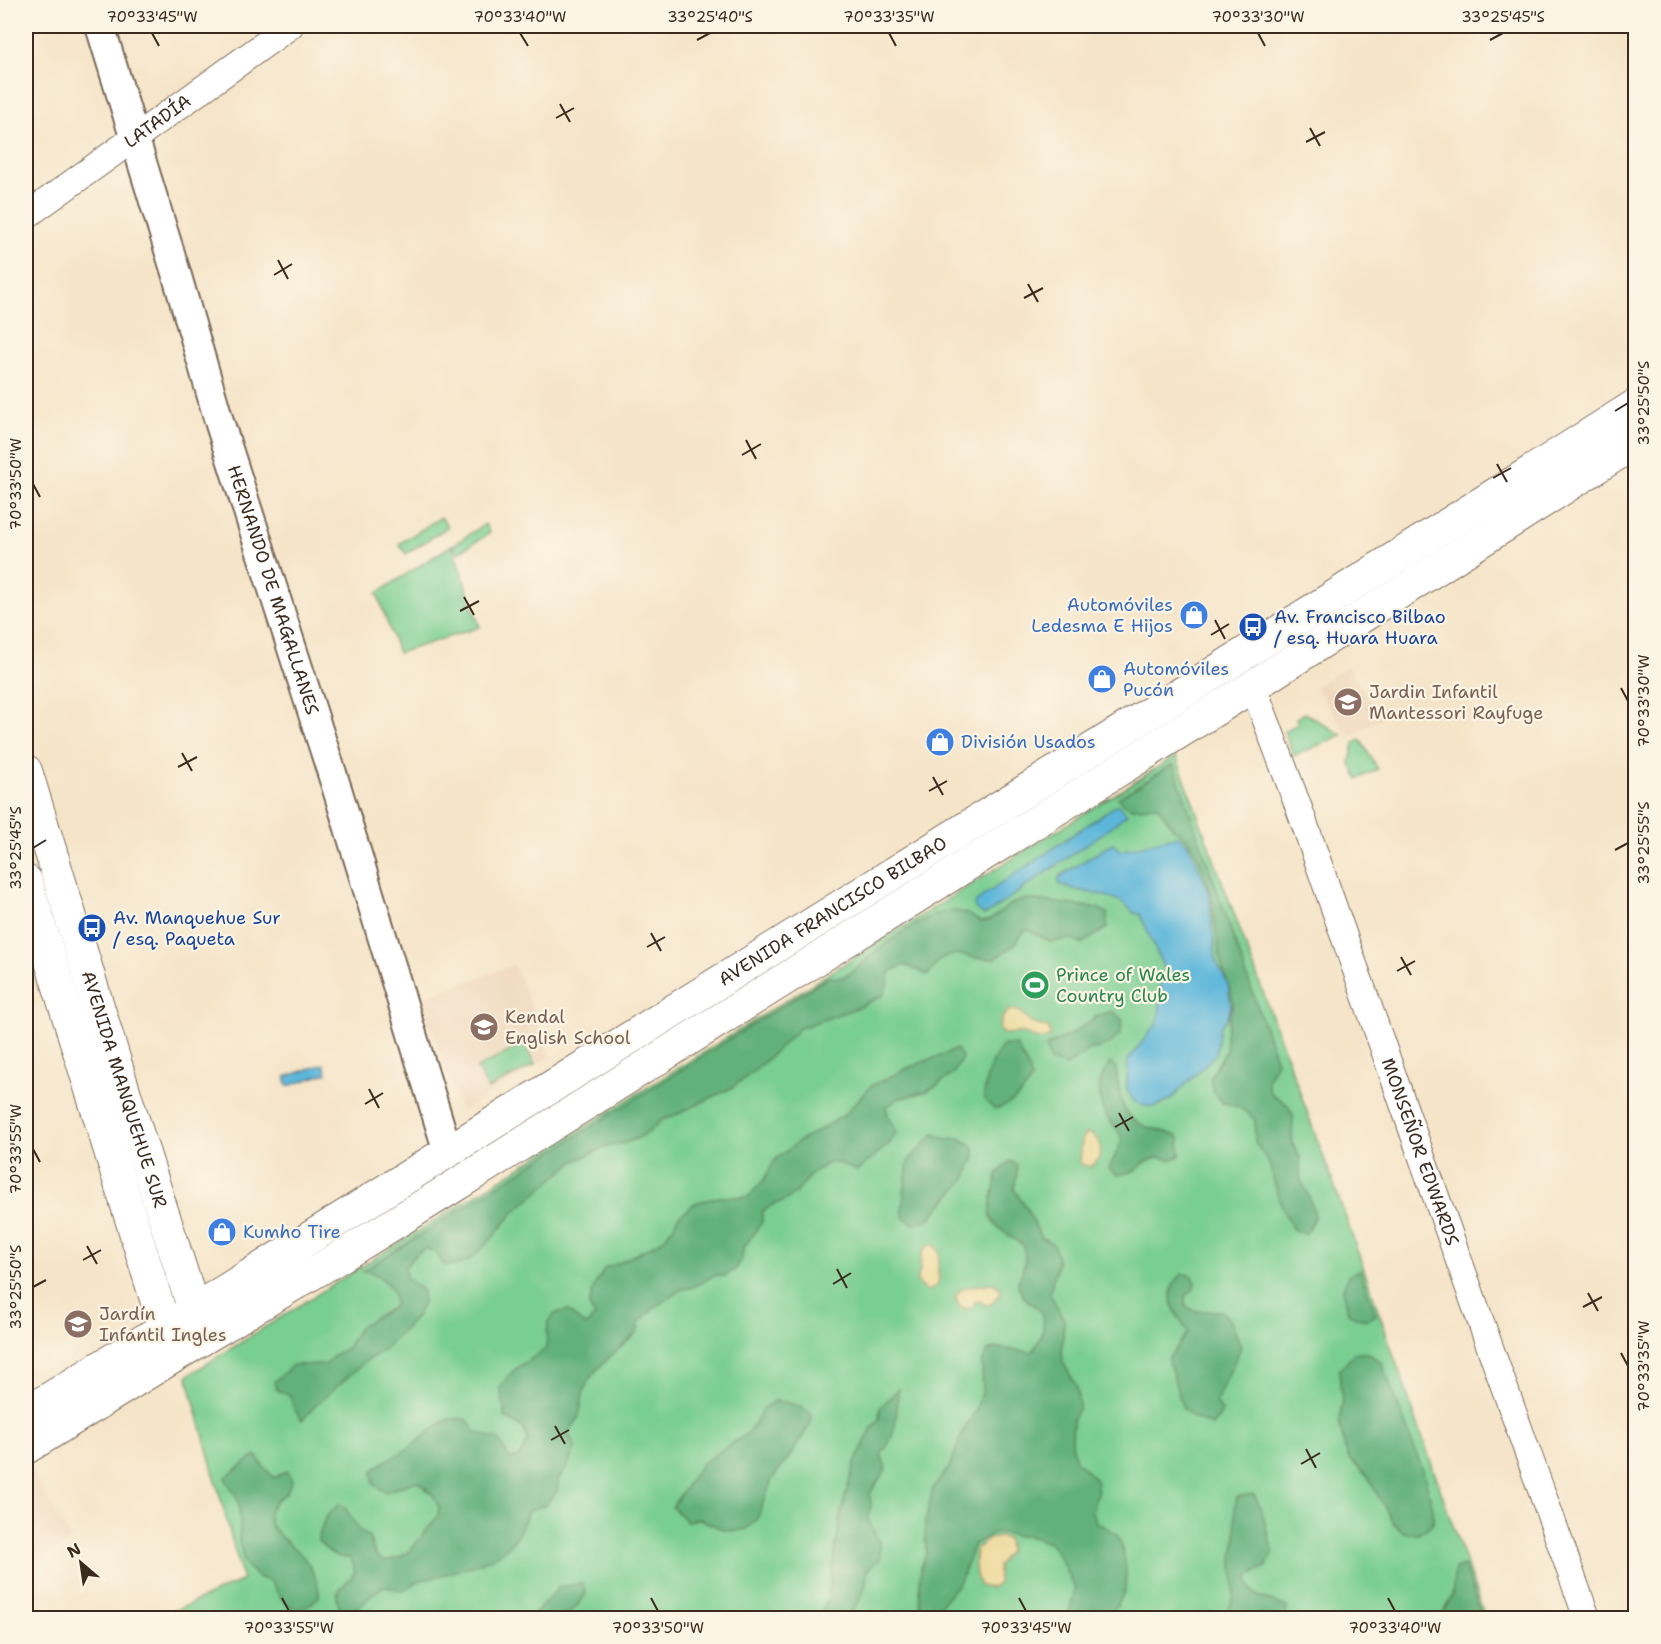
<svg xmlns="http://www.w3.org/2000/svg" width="1661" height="1644" viewBox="0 0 1661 1644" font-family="'Shantell Sans',sans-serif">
<rect width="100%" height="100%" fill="#fcf5e5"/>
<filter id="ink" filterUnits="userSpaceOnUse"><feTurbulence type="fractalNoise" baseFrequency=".0167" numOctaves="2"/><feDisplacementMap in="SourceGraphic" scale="12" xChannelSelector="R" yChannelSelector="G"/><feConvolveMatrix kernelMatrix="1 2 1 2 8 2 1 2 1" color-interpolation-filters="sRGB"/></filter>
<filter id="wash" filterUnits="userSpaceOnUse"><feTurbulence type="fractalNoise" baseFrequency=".008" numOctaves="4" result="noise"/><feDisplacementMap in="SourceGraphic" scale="24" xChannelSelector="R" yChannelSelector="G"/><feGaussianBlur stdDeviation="1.35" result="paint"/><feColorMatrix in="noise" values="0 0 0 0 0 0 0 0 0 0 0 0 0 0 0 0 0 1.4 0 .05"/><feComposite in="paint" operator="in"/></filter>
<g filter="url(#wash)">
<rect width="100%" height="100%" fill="#f5e4c8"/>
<g fill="#efd6bb">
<path d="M1347 666 1381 717 1350 738 1315 687Z"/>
<path d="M514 965 551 1056 461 1112 420 998Z"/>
<path d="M26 1461 72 1540 26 1568Z"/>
</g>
<g fill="#79ce92" stroke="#5a7c58" stroke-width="1.5">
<path d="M441 517 448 527 406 554 399 544Z"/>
<path d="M485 524 490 533 458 553 453 545Z"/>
<path d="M452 545 480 627 398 653 377 593Z"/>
<path d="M1305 713 1342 735 1294 756 1284 731 1298 724 1296 718Z"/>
<path d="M1360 739 1378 769 1358 779 1350 762 1354 743Z"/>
<path d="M1176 756 1345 1215 1485 1618H158L243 1580 187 1376Z"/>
<path d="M524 1044 535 1065 488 1089 477 1068Z"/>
</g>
<g fill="#62b17c" stroke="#4e6e4d" stroke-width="1.5">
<path d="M1173 764 1277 1062 1267 1081 1270 1093 1287 1104 1293 1115 1292 1142 1300 1158V1178L1310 1199 1315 1216 1309 1229 1305 1234 1293 1230 1280 1203 1269 1163 1255 1142V1120C1243 1108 1238 1105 1222 1103L1214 1093 1210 1080 1213 1072 1226 1051V1035L1233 1001 1220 959 1211 894 1199 859 1188 840 1172 827 1158 806C1138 806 1134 815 1118 798Z"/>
<path d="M1026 899 1098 908 1107 913V928L1081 944 1072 939 1051 942 1028 930 1024 931 1013 946 994 959 976 958 956 954 940 959 928 975 905 965 891 971 884 995 859 1007 800 1028 758 1068 733 1087 680 1113 662 1120 649 1132 636 1139 625 1143 608 1146 573 1162 515 1211 487 1244 468 1261 458 1265H444L437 1254 426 1248 416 1254 404 1268 407 1278 423 1291V1303L416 1317 386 1348 366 1361 318 1403 302 1420 294 1409 290 1395 277 1390 274 1382 293 1365 327 1364 334 1355 347 1348 360 1326 394 1307C394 1304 395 1300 394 1297 392 1284 375 1271 363 1271L828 977C832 977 838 978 842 977 855 973 866 959 876 951 895 937 931 910 955 911 965 911 973 917 981 922L990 920 1011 904Z"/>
<path d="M1112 1011 1122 1019 1121 1033 1112 1042 1101 1048 1090 1049 1066 1066 1050 1061 1046 1046 1073 1033 1096 1017Z"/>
<path d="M1003 1045H1016L1029 1069 1032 1080C1019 1096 1015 1104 994 1109L984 1099C985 1076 990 1064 1003 1045Z"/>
<path d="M957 1049 962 1058 953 1074 937 1085 927 1091 898 1099 886 1107 889 1119 897 1131 890 1143 857 1171 838 1163H828L811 1174 796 1193 783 1202 774 1204 762 1212V1222L743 1249 742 1259 736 1269 725 1276 715 1275 693 1287 680 1290 654 1308 638 1323V1331C623 1348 601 1361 588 1381 582 1392 582 1401 580 1412 579 1420 573 1427 568 1432L575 1448 566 1469 559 1478 557 1491 546 1504 527 1512C516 1558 481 1563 442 1575 434 1577 426 1578 419 1581 413 1584 408 1588 403 1591L384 1586 373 1594 352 1613H342C341 1609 337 1603 337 1599 336 1579 365 1583 350 1558 334 1558 329 1552 318 1541 323 1521 323 1517 340 1504L346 1509 359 1530 369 1537 375 1554 383 1561 398 1558 409 1552 438 1516 439 1507 433 1495 417 1481 385 1492 374 1484 372 1472C383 1460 395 1457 407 1449 421 1441 431 1428 445 1421 453 1417 460 1419 468 1420L475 1432 499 1440 510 1459 519 1457 528 1440 523 1428 504 1416V1408L500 1388C513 1366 526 1363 546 1349L548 1321 556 1313 568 1310 580 1322 586 1325 595 1316 589 1306 594 1286 605 1268 619 1263 663 1240 673 1227 678 1217 695 1203 719 1197H748L763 1181 775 1160 798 1142 843 1116 871 1086 908 1068Z"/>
<path d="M1110 1063 1116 1068C1120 1094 1118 1117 1147 1127 1158 1130 1168 1132 1179 1137L1180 1156 1171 1160 1158 1157 1144 1163 1135 1171 1118 1175 1109 1169 1122 1141C1119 1129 1117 1130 1110 1121 1101 1111 1097 1093 1101 1080 1102 1074 1107 1068 1110 1063Z"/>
<path d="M934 1134 946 1139 959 1138 973 1146 975 1156 965 1179 927 1221 915 1224 904 1218 902 1210 908 1161Z"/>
<path d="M1010 1161 1017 1165V1174L1014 1189 1027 1209 1041 1237 1053 1244 1058 1256 1056 1271 1053 1280 1050 1294 1064 1320 1062 1351 1063 1362 1077 1387 1079 1407 1073 1419 1072 1444 1076 1461 1096 1480 1098 1493 1094 1502 1092 1512 1096 1522 1117 1534C1125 1553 1130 1578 1122 1597 1118 1605 1112 1611 1109 1618H1068L1075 1588 1056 1551 1049 1543 1041 1540 1027 1536H1018L1011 1534 995 1532 974 1544 960 1581 940 1606 932 1610 921 1609 919 1592 921 1568 926 1553 925 1522 933 1488 949 1468 963 1431 975 1412 983 1390 982 1362 989 1350 998 1348 1032 1352C1041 1340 1050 1320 1037 1308 1024 1296 1022 1301 1018 1282 1024 1269 1026 1260 1024 1246 1014 1239 990 1225 990 1213 989 1203 996 1186 997 1174Z"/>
<path d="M1360 1270 1376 1315C1365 1323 1359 1319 1348 1313L1343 1289 1348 1276Z"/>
<path d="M1182 1274 1191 1275 1195 1283 1193 1290 1185 1296V1306L1195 1311H1222L1232 1323 1241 1347 1216 1401 1222 1412 1212 1426 1195 1418 1183 1409 1168 1359 1188 1332C1180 1320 1166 1302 1173 1286 1174 1282 1179 1278 1182 1274Z"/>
<path d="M1354 1353H1368L1382 1363 1423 1471 1433 1508V1524L1418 1534 1403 1532 1394 1524 1380 1499 1369 1478 1349 1459 1345 1449 1339 1421 1342 1404 1339 1370Z"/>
<path d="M898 1389C897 1411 897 1438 881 1454L886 1469 870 1493 871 1506 868 1519 880 1544V1559L867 1570C866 1590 863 1596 851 1613L853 1618H819L828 1599 841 1512 854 1465 872 1428 879 1419 880 1408Z"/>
<path d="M775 1401C790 1402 799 1405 812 1414L811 1423 792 1453 772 1479 757 1519 746 1529 736 1531 722 1529 700 1519 686 1521 672 1507 701 1464 749 1432 758 1419 763 1408Z"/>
<path d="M256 1455 263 1466 274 1478 287 1471 292 1480C290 1484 289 1489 286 1493 280 1498 273 1502 270 1510 262 1529 295 1546 304 1558 312 1569 320 1583 319 1597L306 1607 294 1608 284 1602 270 1581 258 1577 245 1565 239 1540 240 1527 239 1506 237 1497 225 1478Z"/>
<path d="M1254 1494 1262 1512 1273 1552 1266 1567 1249 1575C1246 1599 1269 1599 1287 1607L1285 1618H1225L1234 1597 1233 1555 1236 1539 1235 1510 1237 1497Z"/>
<path d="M1464 1566 1482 1618H1446L1443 1612 1452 1596 1455 1569Z"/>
<path d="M582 1583 586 1594 576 1607 561 1618H525L535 1614 559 1587Z"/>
</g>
<g fill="#eeda9e" stroke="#94825e" stroke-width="1.5">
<path d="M1009 1010 1019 1011 1031 1023 1049 1028 1050 1037C1038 1043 1031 1034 1019 1033 1013 1033 1008 1034 1003 1034L999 1029 1002 1018Z"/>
<path d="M1087 1133C1105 1138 1104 1158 1090 1167L1080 1164 1082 1139Z"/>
<path d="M929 1245H935L939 1253 938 1271 939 1280 935 1287 928 1291 921 1287 917 1280C918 1276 920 1273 920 1269 922 1257 918 1255 929 1245Z"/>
<path d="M991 1283 998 1286 1001 1291 992 1304 985 1305 980 1301 975 1302 971 1309 960 1307 955 1297C963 1283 978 1287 991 1283Z"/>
<path d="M999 1536 1008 1539 1009 1551 998 1565V1584L991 1588 980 1586C974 1573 974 1563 976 1549L987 1540Z"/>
</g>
<g fill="#5cb6da" stroke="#4c707c" stroke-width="1.5">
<path d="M1118 804 1127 814 1106 831 985 915 976 909 974 905 983 896Z"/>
<path d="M1178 836 1187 843 1195 858 1209 894 1216 961 1228 984 1231 1005 1228 1017 1220 1027 1216 1054 1170 1100 1154 1107 1142 1105 1134 1101 1127 1090V1083L1128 1060 1158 1022 1160 1008 1159 980 1167 976 1140 914 1134 913C1117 890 1083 896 1059 884V877L1113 843 1120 851Z"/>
<path d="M324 1064 327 1073 288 1086 285 1077Z"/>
</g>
</g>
<g filter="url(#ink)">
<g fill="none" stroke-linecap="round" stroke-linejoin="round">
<g stroke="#7c6b5a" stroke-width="28">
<g id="tertiary">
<path id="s1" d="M26 216 290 26"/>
<path id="s2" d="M1253 686 1300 811 1415 1138 1587 1618"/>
</g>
</g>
<g stroke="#7c6b5a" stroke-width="32">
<g id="secondary">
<path id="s3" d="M100 26 177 276 219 421 338 792 448 1152"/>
</g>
</g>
<g stroke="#7c6b5a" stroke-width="34">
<g id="primary">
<path id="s4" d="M26 771 124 1091 188 1292 201 1328"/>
<path d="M26 881 171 1347"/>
<path id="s5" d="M26 1413 223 1292 1190 688 1636 405"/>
<path d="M26 1448 204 1338 335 1260 448 1190 1253 686 1636 442"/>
</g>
</g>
<use href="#tertiary" stroke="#fff" stroke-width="26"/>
<use href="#secondary" stroke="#fff" stroke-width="28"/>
<use href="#primary" stroke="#fff" stroke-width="32"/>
</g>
</g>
<path fill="none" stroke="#3b2a1e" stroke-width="2" d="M152 33 159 46M520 33 528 46M889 33 896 46M1258 33 1265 46M697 40 710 33M1490 40 1503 33M560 104 570 122M556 118 574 108M1310 128 1320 146M1306 142 1325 132M278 260 288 279M274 275 292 264M1028 284 1038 302M1024 298 1043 288M1615 411 1628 403M746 440 756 459M742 455 761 444M1497 464 1507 482M1493 478 1511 468M33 484 40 497M464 597 474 615M460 611 479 601M1215 620 1225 639M1211 635 1229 624M1621 688 1628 701M182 753 192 771M178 767 197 757M933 777 943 795M929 791 947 781M33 848 46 840M1615 850 1628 843M651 933 661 951M647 947 665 937M1401 957 1411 975M1397 971 1415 961M369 1089 379 1108M365 1104 383 1093M1119 1113 1129 1131M1115 1127 1133 1117M33 1149 40 1162M87 1246 97 1264M83 1260 101 1250M837 1269 847 1288M833 1284 851 1273M33 1287 46 1280M1588 1293 1598 1311M1583 1307 1602 1297M1621 1353 1628 1366M555 1426 565 1444M551 1440 569 1430M1306 1449 1316 1468M1301 1464 1320 1453M282 1598 289 1611M651 1598 658 1611M1019 1598 1026 1611M1388 1598 1395 1611"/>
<defs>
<g id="shop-disc" transform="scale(1.5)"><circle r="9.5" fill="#3f7fe0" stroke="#fcf5e5"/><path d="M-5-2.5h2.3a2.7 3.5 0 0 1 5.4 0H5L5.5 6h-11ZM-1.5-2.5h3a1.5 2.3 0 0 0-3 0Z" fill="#fff"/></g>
<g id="bus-disc" transform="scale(1.5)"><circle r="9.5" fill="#1a4fb4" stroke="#fcf5e5"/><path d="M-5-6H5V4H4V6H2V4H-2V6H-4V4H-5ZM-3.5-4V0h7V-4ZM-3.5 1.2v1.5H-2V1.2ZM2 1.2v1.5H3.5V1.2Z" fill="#fff"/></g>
<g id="school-disc" transform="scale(1.5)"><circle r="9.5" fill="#8d6e63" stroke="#fcf5e5"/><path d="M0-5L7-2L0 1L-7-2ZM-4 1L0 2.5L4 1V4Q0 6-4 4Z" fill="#fff"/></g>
<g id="stadium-disc" transform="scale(1.5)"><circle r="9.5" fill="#2e9e5b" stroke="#fcf5e5"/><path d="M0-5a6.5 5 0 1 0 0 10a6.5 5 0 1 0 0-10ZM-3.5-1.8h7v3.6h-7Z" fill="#fff"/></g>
</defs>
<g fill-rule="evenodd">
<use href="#shop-disc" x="1194" y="615"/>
<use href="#bus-disc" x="1253" y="627"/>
<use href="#shop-disc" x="1102" y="679"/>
<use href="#school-disc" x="1348" y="702"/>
<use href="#shop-disc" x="940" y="742"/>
<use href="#bus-disc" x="92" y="928"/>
<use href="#stadium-disc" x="1035" y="985"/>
<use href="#school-disc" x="484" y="1027"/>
<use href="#shop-disc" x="222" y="1232"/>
<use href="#school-disc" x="78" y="1324"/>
</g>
<g text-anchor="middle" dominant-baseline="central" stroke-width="4.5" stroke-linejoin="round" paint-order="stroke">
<g font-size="18" fill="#3b2a1e" stroke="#fcf5e5">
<text stroke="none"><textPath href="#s1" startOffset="162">LATADÍA</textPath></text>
<text stroke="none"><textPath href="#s3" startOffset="590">HERNANDO DE MAGALLANES</textPath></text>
<text stroke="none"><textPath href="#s5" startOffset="950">AVENIDA FRANCISCO BILBAO</textPath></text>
<text stroke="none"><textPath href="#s4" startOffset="333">AVENIDA MANQUEHUE SUR</textPath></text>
<text stroke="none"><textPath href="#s2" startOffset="495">MONSEÑOR EDWARDS</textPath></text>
</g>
<g font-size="18" fill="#366cbe" stroke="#fcf5e5" text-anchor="start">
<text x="1173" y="605" text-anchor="end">Automóviles<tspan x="1173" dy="21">Ledesma E Hijos</tspan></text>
<text x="1123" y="669">Automóviles<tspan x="1123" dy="21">Pucón</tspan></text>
<text x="961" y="742">División Usados</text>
<text x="243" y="1232">Kumho Tire</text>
</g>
<g font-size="18" fill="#164399" stroke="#fcf5e5" text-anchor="start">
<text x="1274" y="617">Av. Francisco Bilbao<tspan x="1274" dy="21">/ esq. Huara Huara</tspan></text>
<text x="113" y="918">Av. Manquehue Sur<tspan x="113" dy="21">/ esq. Paqueta</tspan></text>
</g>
<g font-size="18" fill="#785e54" stroke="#fcf5e5" text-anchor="start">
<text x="1369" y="692">Jardin Infantil<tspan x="1369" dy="21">Mantessori Rayfuge</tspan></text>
<text x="505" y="1017">Kendal<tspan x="505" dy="21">English School</tspan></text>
<text x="99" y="1314">Jardín<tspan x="99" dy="21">Infantil Ingles</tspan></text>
</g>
<g font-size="18" fill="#27864d" stroke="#fcf5e5" text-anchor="start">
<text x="1056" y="975">Prince of Wales<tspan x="1056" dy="21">Country Club</tspan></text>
</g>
</g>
<rect width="1661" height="1644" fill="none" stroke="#fcf5e5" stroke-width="66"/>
<g transform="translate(81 1563) rotate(331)" stroke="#fcf5e5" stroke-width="4.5" paint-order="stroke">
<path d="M0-4.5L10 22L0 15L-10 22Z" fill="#3b2a1e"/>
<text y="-9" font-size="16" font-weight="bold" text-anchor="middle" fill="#3b2a1e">N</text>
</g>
<rect x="33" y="33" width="1595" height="1578" fill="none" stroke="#3b2a1e" stroke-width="2"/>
<g font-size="15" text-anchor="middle" fill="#3b2a1e">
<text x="152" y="22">70°33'45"W</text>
<text x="520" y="22">70°33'40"W</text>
<text x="710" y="22">33°25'40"S</text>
<text x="889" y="22">70°33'35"W</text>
<text x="1258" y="22">70°33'30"W</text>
<text x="1503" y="22">33°25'45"S</text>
<text transform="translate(1644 403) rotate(-90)" y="5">33°25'50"S</text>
<text transform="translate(16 484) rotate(-90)" y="5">70°33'50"W</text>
<text transform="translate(1644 701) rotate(-90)" y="5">70°33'30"W</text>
<text transform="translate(1644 843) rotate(-90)" y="5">33°25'55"S</text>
<text transform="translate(16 848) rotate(-90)" y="5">33°25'45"S</text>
<text transform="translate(16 1149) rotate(-90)" y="5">70°33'55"W</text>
<text transform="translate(16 1287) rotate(-90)" y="5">33°25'50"S</text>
<text transform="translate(1644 1366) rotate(-90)" y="5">70°33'35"W</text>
<text x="289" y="1633">70°33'55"W</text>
<text x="658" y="1633">70°33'50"W</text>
<text x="1026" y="1633">70°33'45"W</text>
<text x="1395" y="1633">70°33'40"W</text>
</g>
</svg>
